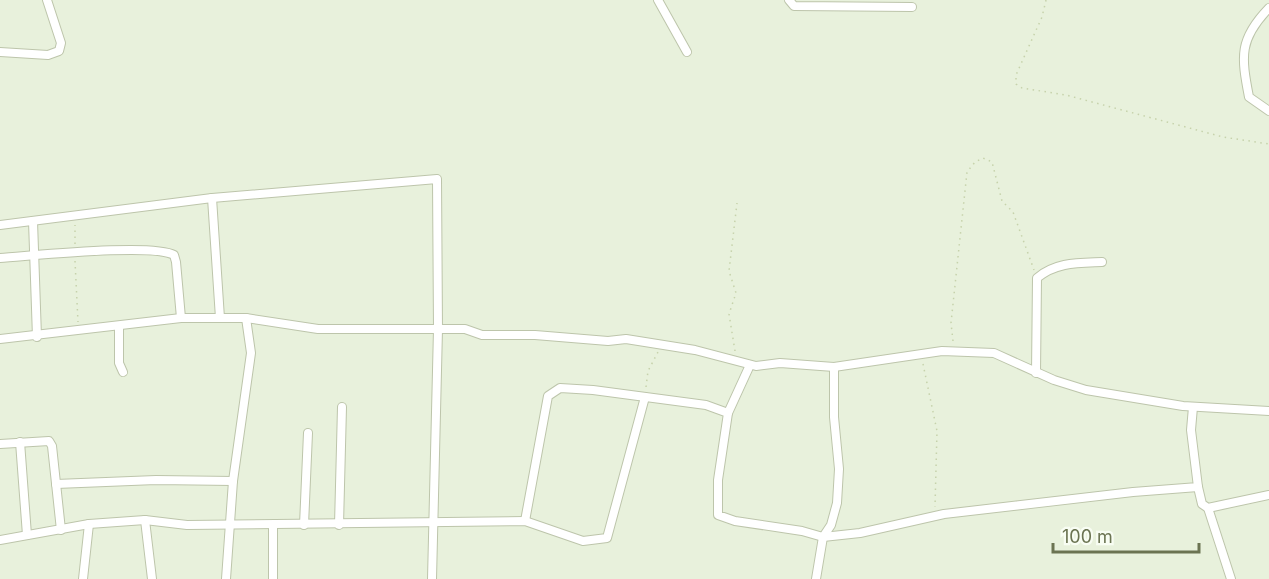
<svg xmlns="http://www.w3.org/2000/svg" width="1269" height="579" viewBox="0 0 1269 579" font-family="Inter,sans-serif">
<rect width="100%" height="100%" fill="#f3fbed"/>
<rect fill="#e8f1dc" x="0" y="0" width="1269" height="579"/>
<g fill="none" stroke-linecap="round" stroke-linejoin="round">
<g stroke="#bdc5ab" stroke-width="10">
<g id="minor">
<path d="M658 0 687 52"/>
<path d="M789 0 794 6 912 7"/>
<path d="M1269 8C1239 39 1241 56 1249 97L1269 111"/>
<path d="M0 52 48 55 59 51 61 43 47 0"/>
<path d="M212 198 220 318"/>
<path d="M33 221 37 337"/>
<path d="M0 225 212 198 437 179 438 329 432 579"/>
<path d="M0 258C32 256 152 243 174 255L176 262 181 318"/>
<path d="M119 326V363L123 372"/>
<path d="M0 339 181 318H246L318 329H465L482 335H535L608 341 626 339 695 350 756 366 780 363 834 367 942 351 994 353 1054 380 1086 390 1183 406 1269 411"/>
<path d="M1036 373 1037 278C1056 262 1078 263 1102 262"/>
<path d="M728 413 750 365"/>
<path d="M20 442 27 535"/>
<path d="M0 444 49 441 52 446 61 530"/>
<path d="M56 484 156 480 233 481"/>
<path d="M1198 487 1202 504 1208 508 1269 495"/>
<path d="M1208 508 1231 579"/>
<path d="M145 520 152 579"/>
<path d="M525 521 548 396 560 388 593 390 706 405 728 413 718 480V515L735 521 802 531 823 537 860 533 944 514 1133 492 1198 487 1191 430 1193 407"/>
<path d="M273 525V579"/>
<path d="M304 525 308 433"/>
<path d="M339 525 342 407"/>
<path d="M0 540 89 524 145 520 187 525 525 521 583 541 607 538 645 397"/>
<path d="M83 579 89 524"/>
<path d="M226 579 233 481 251 353 246 318"/>
<path d="M816 579 823 537 831 525 837 503 839 469 834 417V367"/>
</g>
</g>
<g stroke="#c6d2ab" stroke-width="1.5" stroke-dasharray="1.5 4.5" stroke-linecap="butt">
<path d="M1046 0 1042 17 1016 75V84L1022 88 1066 95 1223 137 1269 144"/>
<path d="M75 244V225"/>
<path d="M75 261 78 322"/>
<path d="M953 341 951 323 967 172 975 162 983 158 992 162 1002 201 1013 212 1034 270"/>
<path d="M735 351 729 314 736 293 729 271 737 203"/>
<path d="M923 364 937 431 935 507"/>
<path d="M646 387 648 371 658 352"/>
</g>
<use href="#minor" stroke="#fff" stroke-width="8"/>
</g>
<path d="M1053 543v9h146v-9" fill="none" stroke="#6b7452" stroke-width="3"/>
<text x="1062" y="543" font-size="18" fill="#6b7452" stroke="#f8fdf3" stroke-width="4.5" paint-order="stroke">100 m</text>
</svg>
